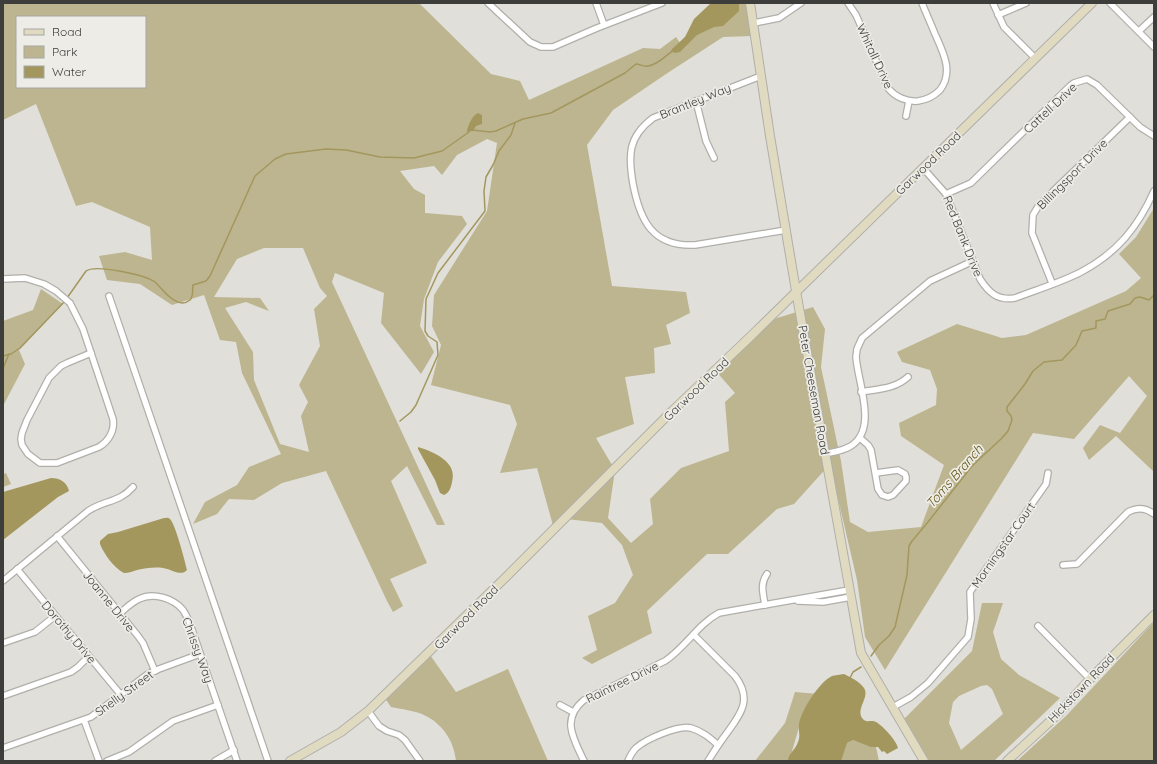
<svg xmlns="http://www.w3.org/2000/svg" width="1157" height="764" viewBox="0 0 1157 764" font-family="Quicksand,sans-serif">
<rect width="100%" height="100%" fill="#e0dfda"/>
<g fill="#bdb58f" fill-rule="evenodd">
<path d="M3 3H419L491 74 520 81 529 100 643 48 660 49 676 37 680 43 712 3H746L752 36 723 37 666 74 613 110 587 145 612 286 686 292 690 313 666 325 671 344 654 348 655 373 625 377 634 424 596 438 615 470 608 518 631 543 653 524 650 499 681 468 729 451 725 402 735 393 714 369 764 322 813 307 825 329 821 367 841 461 850 522 868 532 921 527 944 465 901 436 899 423 936 405 937 389 930 370 902 362 897 352 957 324 1002 338 1026 335 1126 291 1141 278 1119 254 1136 237 1154 208V472L1116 436 1089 460 1083 448 1100 425 1120 433 1147 396 1129 376 1074 439 1033 433 885 670 865 637 857 580 830 464 794 504 777 509 728 554H707L647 611 652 633 592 664 582 658 597 650 588 616 615 603 633 575 622 545 602 523 566 519 554 529 537 468 500 473 517 424 510 405 431 385 441 345 432 326 434 295 487 211 497 143 487 139 457 155 442 175 434 166 400 171 414 189 425 195V213L462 216 467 224 438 262 424 299 420 326 434 352 421 374 381 323 384 293 335 273 332 282 445 525H437L407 466 391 481 427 563 390 579 403 606 393 612 387 601 326 471 282 483 254 500 229 499 217 514 193 524 205 502 237 485 249 467 281 454 242 373 236 342 220 340 204 295 172 305 140 284 107 280 99 256 125 252 152 260 150 227 92 202 76 206 36 104 3 120ZM17 17H145V87H17ZM264 248H303L320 288 327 296 314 309 320 346 299 385 308 402 301 416 309 452 280 444 254 380 253 352 225 308 246 302 269 311 260 298 214 297 237 259Z"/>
<path d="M41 289 63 304 19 350 25 364 3 406V321L33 310Z"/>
<path d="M6 473 11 484 3 487V474Z"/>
<path d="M982 603H1003L993 632 1001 659 1019 675 1060 698 994 761H924L901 722 972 651ZM987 685 992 689 1003 714 961 750 949 723 953 702 959 696 981 686Z"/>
<path d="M1154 622V761H1017L1067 715Z"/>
<path d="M428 652 456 692 508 669 548 761H456C454 741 443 724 424 715 416 711 400 709 391 707L382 694Z"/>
<path d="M795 692 818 694 803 714 789 761H755L785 723Z"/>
<path d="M853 740 876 747 879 761H836L843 745Z"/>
</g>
<g fill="#a3975e">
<path d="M711 3H739V11L723 26 714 27 697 35 680 52 675 53 671 51 672 49 685 37 694 19Z"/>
<path d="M478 113 482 115V124L476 126 473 131 467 132V130C469 124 472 116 478 113Z"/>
<path d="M418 447C434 452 458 462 452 482 451 488 449 493 444 495L440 493 435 480 418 449Z"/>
<path d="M51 478C60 478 67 482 69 491L58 497 3 540V492Z"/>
<path d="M164 518C166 518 168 517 170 519 175 523 185 561 187 570 181 577 171 569 163 568 155 567 145 568 137 570 133 571 129 573 124 573 114 568 104 554 100 544V541L108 534 118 532Z"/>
<path d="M844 674C850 677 859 681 864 688 870 697 856 708 862 718 866 724 871 719 876 722 882 725 897 741 898 748L887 754 884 751 882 752 878 747H871L853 740 847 743 841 761H788C788 754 796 749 798 742 801 736 798 731 799 724 801 711 819 682 832 676 835 675 840 675 844 674Z"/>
</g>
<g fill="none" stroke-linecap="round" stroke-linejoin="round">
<g stroke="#a3975e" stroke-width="1.5">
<path d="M472 130 490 132 496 131 523 119 551 113 625 73 636 64C640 64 644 67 648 66 658 65 666 55 674 50"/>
<path d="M67 298 86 271C96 264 145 275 155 282 162 288 177 311 190 300 194 296 192 289 193 285L206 281 210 276 255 176 275 159 286 154 326 149 346 150 380 157 414 158 442 151 469 132"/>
<path d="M3 356 11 354 20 348 65 301"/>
<path d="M3 368 9 354"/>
<path d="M400 421 411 412 416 405 438 355 437 342 428 336 425 331 426 299 438 273 485 211 484 191 486 177 493 165 499 151 511 135 515 123"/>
<path d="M871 656 879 645 889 636 895 627 907 575 909 546 912 541 928 522 972 466 1001 439 1008 431 1012 420 1011 416 1007 411V407L1025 384 1033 371 1044 362 1062 360 1076 345 1082 331 1096 328V321L1105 319 1108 311 1130 304 1135 298 1140 297 1149 300 1154 295"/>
<path d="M850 678 853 672 861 667"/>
</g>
<g stroke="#b0afaa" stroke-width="8">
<g id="street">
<path d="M488 3 530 42 541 47H553L597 28 662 3"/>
<path d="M596 3 604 25"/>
<path d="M848 3 856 15 888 88C895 97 907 102 918 101 926 100 934 96 940 90 954 72 943 52 935 34 931 24 926 13 922 3"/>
<path d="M993 3 1004 27 1035 58"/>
<path d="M1110 3 1154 47"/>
<path d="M998 15 1026 3"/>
<path d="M754 23 779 18 801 3"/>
<path d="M1139 31 1154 17"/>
<path d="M761 76 653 118C628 137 628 155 633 184 640 220 652 247 695 245L786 230"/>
<path d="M696 101 706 141 714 158"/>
<path d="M906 116 909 101"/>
<path d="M923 168 946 194 980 279C989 293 998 301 1015 298 1036 290 1062 282 1081 272 1117 253 1138 227 1154 191"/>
<path d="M946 194 971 183 1070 86 1074 83 1087 79 1097 85 1140 127 1154 136"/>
<path d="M3 279 25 278 44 284 56 291 70 303 83 329 91 353"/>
<path d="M1052 283 1032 233 1033 215 1039 205 1130 117"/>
<path d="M109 296 268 761"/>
<path d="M91 353 113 419C115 430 109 441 99 447L57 463H40L28 454 22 445 21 439 22 433 27 420 49 378 61 366 67 363Z"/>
<path d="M861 392C878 389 895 389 908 377"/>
<path d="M860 438 868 445 871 450 878 489 882 495 888 497 893 495 906 481V477L905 474 898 470 876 473"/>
<path d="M825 454C833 452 842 451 849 447 879 431 858 384 856 357L857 349 862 338 930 281 973 261"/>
<path d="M57 536 138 636 143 643 155 671"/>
<path d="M1063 565 1077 564 1128 512C1137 507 1146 508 1154 514"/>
<path d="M17 569 121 695"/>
<path d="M3 581 88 511C104 500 119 503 133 487"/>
<path d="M798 601 823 602 851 597"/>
<path d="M765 605C763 593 760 584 767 574"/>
<path d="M119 614C125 609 132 602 139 599 153 592 173 598 183 610 185 613 187 617 189 621L237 761"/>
<path d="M1038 626 1090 679"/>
<path d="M694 635 735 676C754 701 739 716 724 737 718 745 713 753 708 761"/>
<path d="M3 643 35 632 55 616"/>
<path d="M3 696 71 672 78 667 89 656"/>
<path d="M560 705 573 712"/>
<path d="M893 707 911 697 928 683 968 637 971 619 970 592 1046 484 1048 473"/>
<path d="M368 711 379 726 387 731 399 735 405 740 420 761"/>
<path d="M84 720 99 761"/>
<path d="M3 748 91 717 148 674 159 669 200 654"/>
<path d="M107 761 129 752 173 721 218 705"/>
<path d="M215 761 234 750"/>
<path d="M584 761C573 738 561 719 584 700L665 661C685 648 698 624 719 613L849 590"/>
<path d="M628 761C630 756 632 752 636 748 646 739 678 725 691 728 702 731 710 738 718 745"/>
</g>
</g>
<g stroke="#b0afaa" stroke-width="10">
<g id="secondary">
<path d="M750 3 770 136 796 291 861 653 924 761"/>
<path d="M290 761 341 732 368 711 507 576 671 412 752 335 1092 3"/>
<path d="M1007 761 1058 714 1090 679 1154 615"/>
</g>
</g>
<use href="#street" stroke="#fff" stroke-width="5.5"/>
<use href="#secondary" stroke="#e0dbc0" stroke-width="8"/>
</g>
<g text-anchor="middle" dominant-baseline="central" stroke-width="3.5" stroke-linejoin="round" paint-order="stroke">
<g font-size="12" fill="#3d3d3b" stroke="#edece7">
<text transform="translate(875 56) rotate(65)">Whitall Drive</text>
<text transform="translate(695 101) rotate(-22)">Brantley Way</text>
<text transform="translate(1050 108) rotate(-43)">Cattell Drive</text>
<text transform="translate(928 163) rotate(-44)">Garwood Road</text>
<text transform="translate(1072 174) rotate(-45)">Billingsport Drive</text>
<text transform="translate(963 236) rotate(68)">Red Bank Drive</text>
<text transform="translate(696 389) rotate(-44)">Garwood Road</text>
<text transform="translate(814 390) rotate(80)">Peter Cheeseman Road</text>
<text transform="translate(1003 545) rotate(-55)">Morningstar Court</text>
<text transform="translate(109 601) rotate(51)">Joanne Drive</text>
<text transform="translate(466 617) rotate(-45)">Garwood Road</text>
<text transform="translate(69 632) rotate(50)">Dorothy Drive</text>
<text transform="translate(198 650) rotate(70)">Chrissy Way</text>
<text transform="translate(622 682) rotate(-26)">Raintree Drive</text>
<text transform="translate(1081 688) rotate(-46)">Hickstown Road</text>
<text transform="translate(124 693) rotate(-36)">Shelly Street</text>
</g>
<g font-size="13" font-style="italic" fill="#62550f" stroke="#edece7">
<text transform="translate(954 476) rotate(-49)">Toms Branch</text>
</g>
</g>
<rect width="1157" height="764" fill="none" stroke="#3d3d3b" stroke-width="8"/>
<rect x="16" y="16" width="130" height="72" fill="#edece7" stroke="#a7a6a2"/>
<rect x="24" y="29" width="20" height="6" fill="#e0dbc0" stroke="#a7a6a2"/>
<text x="52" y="36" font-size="12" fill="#3d3d3b">Road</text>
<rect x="24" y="46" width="20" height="12" fill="#bdb58f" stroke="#a7a6a2"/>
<text x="52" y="56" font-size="12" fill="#3d3d3b">Park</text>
<rect x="24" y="66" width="20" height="12" fill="#a3975e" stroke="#a7a6a2"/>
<text x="52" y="76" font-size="12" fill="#3d3d3b">Water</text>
</svg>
